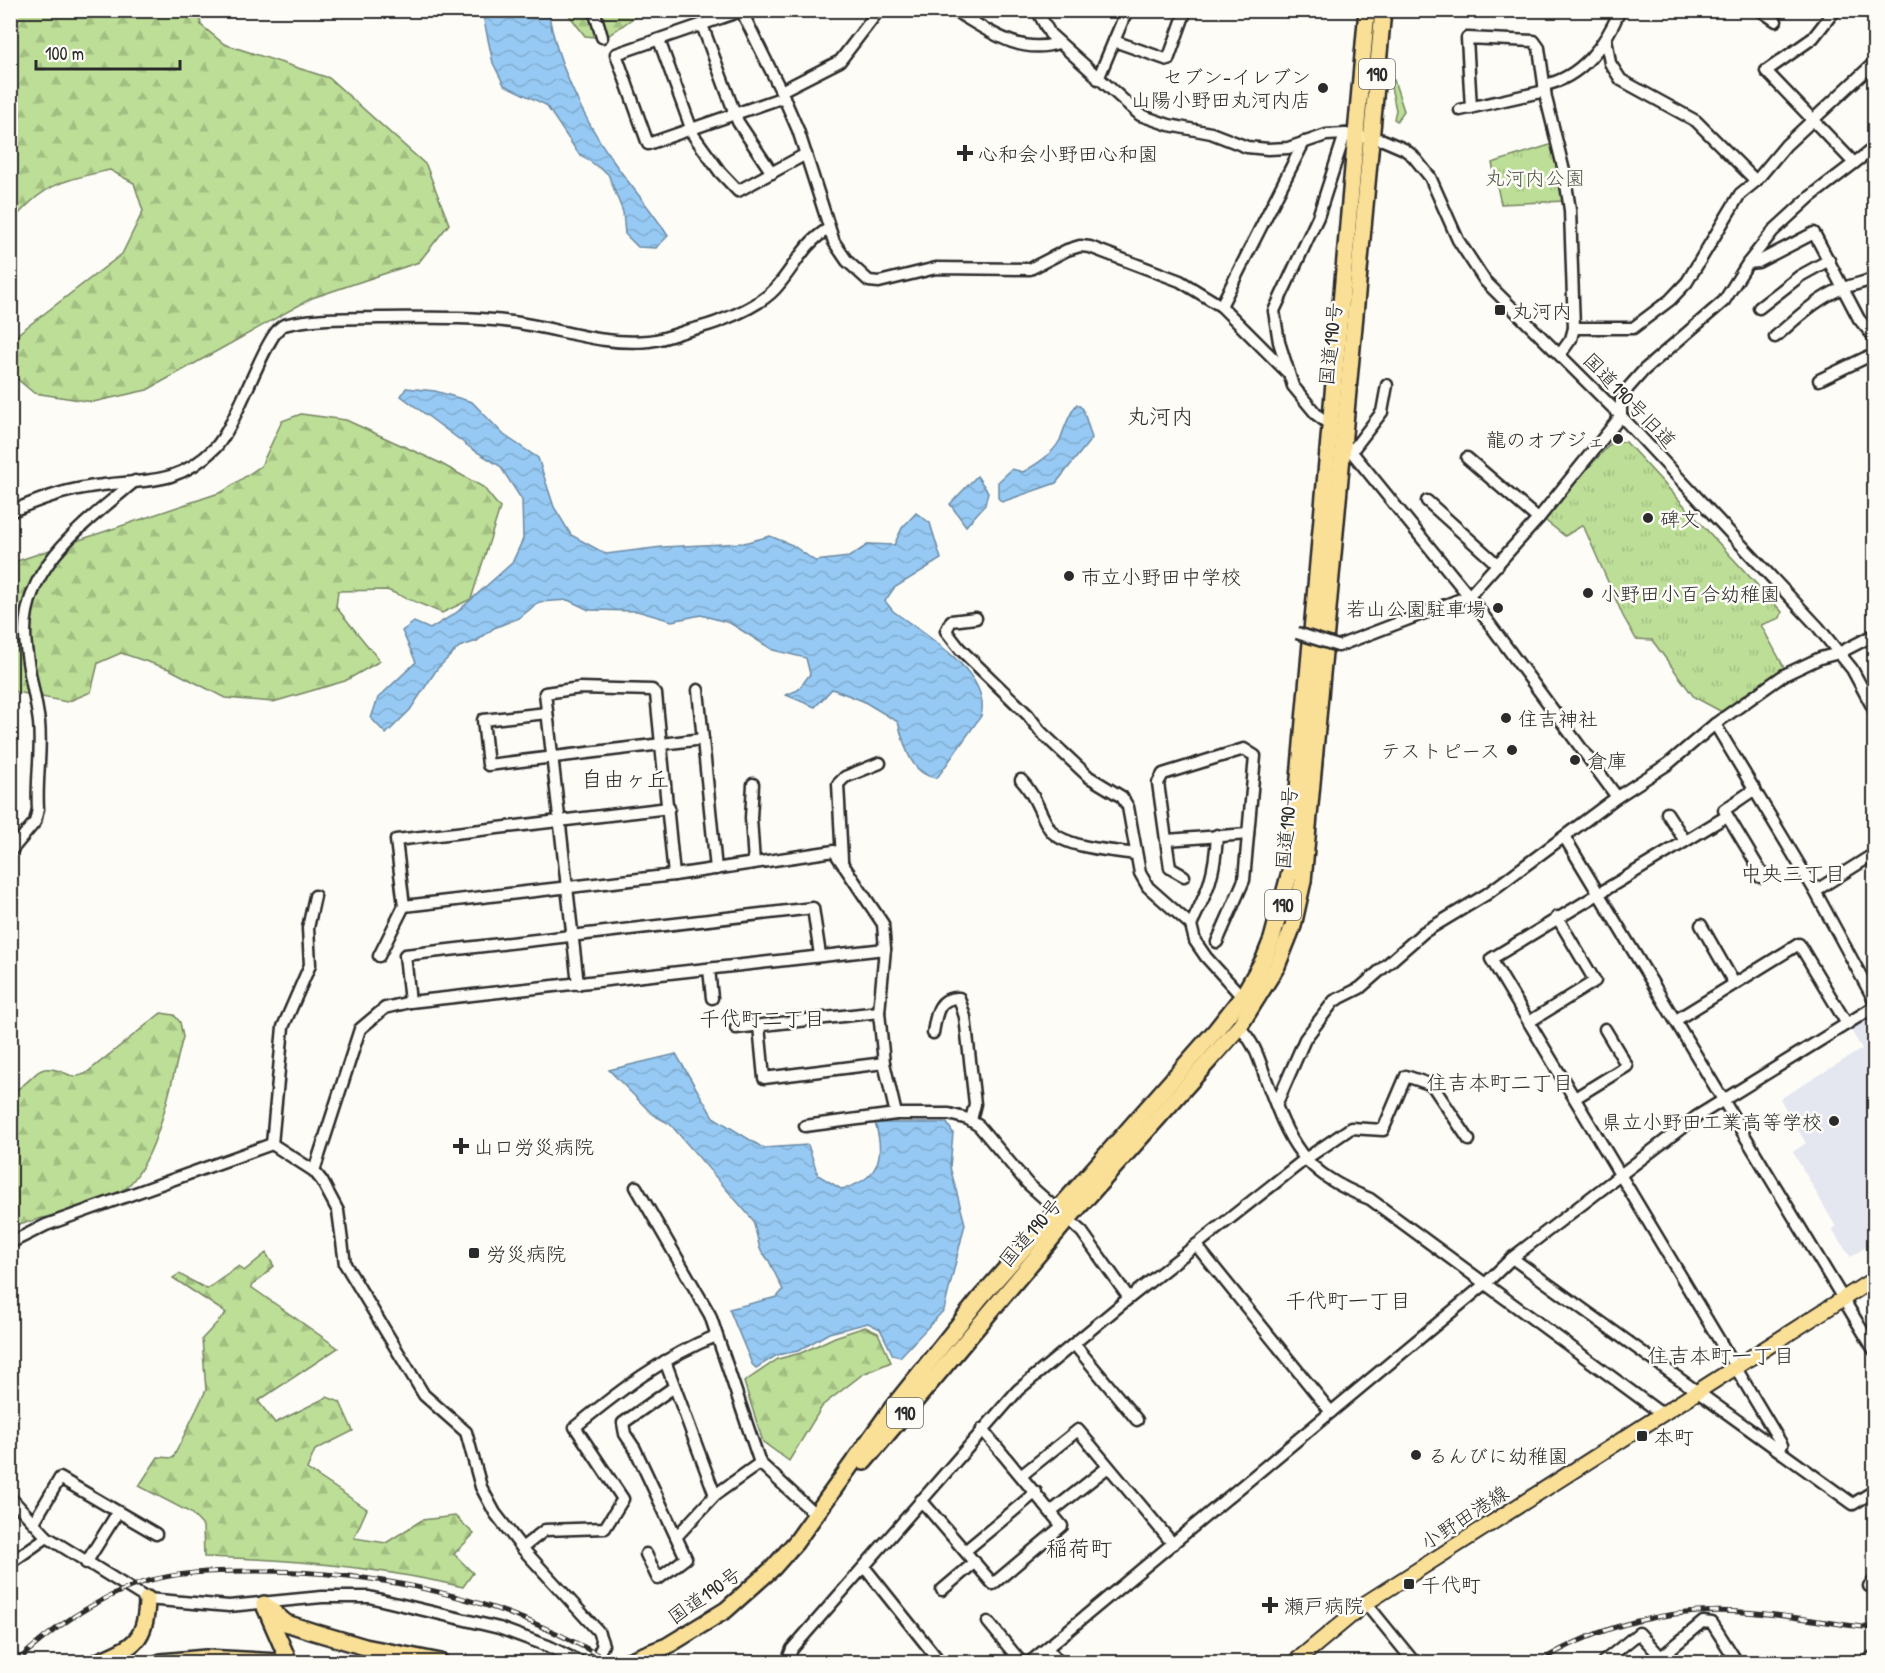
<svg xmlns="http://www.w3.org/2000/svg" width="1885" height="1673" viewBox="0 0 1885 1673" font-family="'Patrick Hand','Klee One',sans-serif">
<defs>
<pattern id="forest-firs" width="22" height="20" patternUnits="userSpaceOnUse" patternTransform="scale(1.5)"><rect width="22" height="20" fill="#bcde97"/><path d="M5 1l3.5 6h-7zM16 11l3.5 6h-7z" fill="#a2bf82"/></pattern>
<pattern id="park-tufts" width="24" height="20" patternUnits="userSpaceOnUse" patternTransform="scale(1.5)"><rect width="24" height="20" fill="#bcde97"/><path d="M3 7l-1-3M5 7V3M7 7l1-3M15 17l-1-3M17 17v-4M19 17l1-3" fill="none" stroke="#a2bf82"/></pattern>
<pattern id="water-waves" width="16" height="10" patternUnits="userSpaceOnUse" patternTransform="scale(1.5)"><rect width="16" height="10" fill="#96c9f3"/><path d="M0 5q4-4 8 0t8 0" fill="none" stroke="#81add0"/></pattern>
</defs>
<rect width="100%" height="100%" fill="#fdfcf7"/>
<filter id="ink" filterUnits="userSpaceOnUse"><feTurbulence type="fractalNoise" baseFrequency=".0167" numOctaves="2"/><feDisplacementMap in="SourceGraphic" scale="12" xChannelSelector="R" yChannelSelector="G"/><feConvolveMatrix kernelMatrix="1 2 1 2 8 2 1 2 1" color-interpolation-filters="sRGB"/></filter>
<g filter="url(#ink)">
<path fill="#e4e6f0" d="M1874 1016V1241L1851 1257 1832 1230 1836 1227 1793 1152 1806 1143 1780 1099 1862 1049 1851 1030Z"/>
<path fill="#bcde97" stroke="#748461" stroke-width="1.5" d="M1394 80 1404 111 1397 121 1394 119 1396 110 1390 82Z"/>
<g fill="url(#forest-firs)" stroke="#748461" stroke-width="1.5">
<path d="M199 10 201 25 224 44 329 78 426 165 449 224 419 262 312 298 147 390 93 402 34 393 11 374V348L19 333 122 254 143 211 134 183 110 170C62 181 44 183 11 223V11Z"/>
<path d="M566 11H643L605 38 585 36Z"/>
<path d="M301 414 346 420 438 462 483 487 500 508 471 599 442 613 387 590 338 591 336 607 380 661 345 681 273 702 225 698 169 669 121 653 98 663 91 692 67 702 11 691V563L222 492 261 466 282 421Z"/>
<path d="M161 1013 174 1015 180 1022 183 1037C171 1081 159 1160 124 1190 112 1201 31 1221 11 1226V1093C42 1077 33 1057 74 1077L85 1074Z"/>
<path d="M266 1253 274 1266 251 1287 338 1348 258 1401 275 1423 327 1397 340 1402 353 1431 315 1450 307 1469 367 1509 354 1538 386 1543 422 1520 455 1516 474 1534 454 1554 473 1573 463 1587C378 1567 291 1559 204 1557L203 1526 191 1513 139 1486 158 1457 173 1458 206 1390 202 1339 226 1313 173 1278 179 1274 207 1289 239 1266 244 1271Z"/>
<path d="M865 1327 878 1333 891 1362 863 1374 823 1405 789 1461 763 1442 744 1382 778 1359 801 1353 835 1337Z"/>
</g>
<g fill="url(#park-tufts)" stroke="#748461" stroke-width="1.5">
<path d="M1553 144 1565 201 1501 204 1492 163Z"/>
<path d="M1613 441 1626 442 1782 612 1780 618 1761 625 1785 669 1724 713 1694 697 1652 640 1636 639 1623 616 1583 525 1565 536 1542 518Z"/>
</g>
<g fill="url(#water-waves)" stroke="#6b8aa3" stroke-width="1.5">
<path d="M482 11H548C557 62 581 115 611 158 629 185 651 208 668 236L656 248 638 247 625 234 623 212 608 174 578 153 546 105 504 85 493 63Z"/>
<path d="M406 388 435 391 472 402 504 435 538 458 554 507 571 535 606 554 662 547 744 543 770 536 792 545 815 561 849 557 869 544 894 545 902 528 916 513 930 523 941 559 894 588 885 601 893 611C923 634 992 672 981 716L937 778C910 775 904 744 898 722L863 701 832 689 815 707 786 695 798 690 810 674 806 658 773 650 730 623 701 615 672 621 637 611 589 610 568 600 539 602 519 618 494 628 477 641 459 647 437 669 410 710 386 734 371 718 378 698 416 662 402 631 414 622 430 629 456 613 512 563 523 539 522 500 500 466 472 449 401 396Z"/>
<path d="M1077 404 1083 409 1092 438 1056 483 1002 502 998 498V482L1012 469 1023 472C1037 464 1052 455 1060 440 1065 427 1068 415 1077 404Z"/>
<path d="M977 476 988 492 985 505 966 526 950 504Z"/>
<path d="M676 1054 713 1117 763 1148 808 1145 818 1175 841 1189C878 1181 886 1157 875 1123H947L953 1133 950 1167 965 1224 944 1310 900 1357 893 1355 880 1329 868 1323 829 1333 798 1351 777 1355 756 1368 752 1364 729 1309 777 1297 783 1290 769 1261 760 1249 753 1220 670 1124 653 1115 609 1070Z"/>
</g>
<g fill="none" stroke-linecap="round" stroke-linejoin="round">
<g stroke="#2b2b2b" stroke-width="15">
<g id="minor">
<path d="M594 10 602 37"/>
<path d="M741 10 781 91 798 130 834 242 847 261 869 281 879 282 936 268 1030 269 1067 250 1080 246 1090 247 1180 281 1221 306 1287 372"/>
<path d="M953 10C986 29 1019 56 1058 43"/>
<path d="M1037 10 1050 34 1140 115 1169 125 1211 133 1247 147 1268 149 1288 148 1326 135 1345 134 1383 140 1404 149 1413 156 1430 177 1458 240 1485 281 1621 416 1818 627 1852 669 1874 710"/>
<path d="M1760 10 1776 21"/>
<path d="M1835 10 1813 38 1766 71 1854 163"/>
<path d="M741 11 616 54 648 144 784 97"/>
<path d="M702 25 738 122 772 173"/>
<path d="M1606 38 1610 63 1621 80 1696 121 1756 181"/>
<path d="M659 40 694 136 720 172 738 191 806 154"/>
<path d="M1114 41 1168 60 1186 10"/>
<path d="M1098 79 1127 10"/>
<path d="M1544 85C1581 78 1606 44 1620 10"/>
<path d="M781 91 840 61 879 10"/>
<path d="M1471 108 1467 38 1534 41 1539 48 1546 98 1564 171 1570 210 1574 328 1571 339 1561 353"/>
<path d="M1460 110 1545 91"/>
<path d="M1748 263 1758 262 1814 233 1859 319 1874 337"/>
<path d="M1221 306 1304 142"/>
<path d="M1759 308 1800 276 1829 260"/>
<path d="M1574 328H1633L1670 300 1687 282 1740 194 1756 181 1786 145 1874 63"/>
<path d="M1775 337C1796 319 1817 298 1843 288 1854 284 1864 283 1874 278"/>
<path d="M1819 380 1865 358 1874 357"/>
<path d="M1333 427 1317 415 1293 386 1279 342 1274 311 1318 217 1345 134"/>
<path d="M1342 440 1469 596 1617 797"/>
<path d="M1351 452 1382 412 1387 385"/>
<path d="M1467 458 1538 519"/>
<path d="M1427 501 1498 565"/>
<path d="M10 512C33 502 58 492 83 488 137 477 172 491 215 448 237 426 266 331 284 325 314 317 348 319 379 318 423 318 468 316 512 322 558 328 602 346 649 341 661 340 674 335 686 331 698 328 711 325 722 320 740 313 762 303 775 289 795 267 802 245 828 229"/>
<path d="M976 618 951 621 946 631 960 649 1028 715 1041 732 1089 777 1122 797 1128 807 1140 873 1148 887 1191 925 1195 941 1206 957 1245 1000"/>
<path d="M1338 646 1469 596 1538 519 1621 416V400L1628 388 1644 370 1724 301 1748 263 1773 231 1810 197 1874 148"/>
<path d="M698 690 716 869"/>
<path d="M547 713 483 720 488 765 703 739"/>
<path d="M1715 724 1815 891 1874 1000"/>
<path d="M1021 780C1035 794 1039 812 1049 828 1061 848 1112 850 1135 854"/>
<path d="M753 784 751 818 754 863"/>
<path d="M1755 789 1724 810 1763 875 1760 877"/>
<path d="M1667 813 1685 841"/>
<path d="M1727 816 1491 959 1782 1445 1779 1450"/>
<path d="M1565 838 1874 1350"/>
<path d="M1167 840 1248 834"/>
<path d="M10 852 35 822 38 809C36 779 42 751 39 722 35 691 25 662 25 631 26 563 87 522 135 481"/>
<path d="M842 860 838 784 845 777 880 763"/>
<path d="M1184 876 1170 868 1158 783 1163 774 1244 749 1255 756 1244 880 1217 942"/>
<path d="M1815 891 1874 854"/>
<path d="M404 906 674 875 834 851 883 924 885 949 879 1012 884 1063 896 1114"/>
<path d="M1191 925C1208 890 1215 875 1217 835"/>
<path d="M1701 925 1734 983"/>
<path d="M379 956 404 906 396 840 669 808"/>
<path d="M709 969 712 998"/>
<path d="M578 984 545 693 580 688 652 690 656 694 674 875"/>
<path d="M410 1002 405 955 813 908 820 955"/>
<path d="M1676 1020 1799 944 1847 1024"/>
<path d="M1529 1022 1595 981 1557 917"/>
<path d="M759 1026 764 1078 884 1063"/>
<path d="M1239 1027C1255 1043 1259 1059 1266 1079 1290 1144 1301 1172 1370 1199L1662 1414"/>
<path d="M736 1028 879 1012"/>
<path d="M933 1033C936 1016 937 997 959 998L965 1017 975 1104 971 1120"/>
<path d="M1575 1098 1627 1066 1605 1029"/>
<path d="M1277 1103 1305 1039 1334 1001 1360 988 1424 932 1487 894 1617 797 1668 764 1715 724 1784 675 1820 658 1839 653 1874 635"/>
<path d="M805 1126 896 1114H949L968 1119 979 1126 1027 1183 1082 1232 1129 1298"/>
<path d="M272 1144 314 1171 322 1181 338 1211 345 1264 424 1395 466 1432 481 1487 495 1513 522 1548 598 1631 603 1645 594 1662"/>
<path d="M272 1144 283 1027 310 965 308 928 315 896"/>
<path d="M314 1171 360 1029 385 1008 410 1002 885 949"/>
<path d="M636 1187 710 1315 760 1463 816 1515"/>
<path d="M10 1243 46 1225 272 1144"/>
<path d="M1196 1245 1331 1412"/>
<path d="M1512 1258 1853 1504 1874 1491"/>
<path d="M1074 1344 1137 1420"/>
<path d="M665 1361 715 1495"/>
<path d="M1022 1475 1078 1430 1173 1544"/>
<path d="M10 1497 47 1537 147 1599 229 1606 322 1597H369L499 1628 548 1646 580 1662"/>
<path d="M921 1500 993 1584 1062 1526 982 1429"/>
<path d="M1051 1512 1108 1467"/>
<path d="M34 1522 60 1478 156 1534"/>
<path d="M677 1536 715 1495 760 1463"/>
<path d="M522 1548 545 1530 605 1528 623 1499 575 1427C618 1392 664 1356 716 1336"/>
<path d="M965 1551 1036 1492"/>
<path d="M646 1554 658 1579 686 1558 635 1449 625 1434 623 1423 674 1387"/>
<path d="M10 1563 47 1537"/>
<path d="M86 1563 118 1512"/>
<path d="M865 1568 940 1662"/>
<path d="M1869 1586 1874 1581"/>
<path d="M942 1590 975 1562"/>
<path d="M1366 1603 1414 1662"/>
<path d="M988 1622 1021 1662"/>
<path d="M1047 1648 1059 1662"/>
<path d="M787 1662 792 1649 1018 1390 1129 1298 1304 1160 1351 1128 1383 1130 1406 1076 1432 1085 1469 1140"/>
<path d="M1030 1662 1485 1284 1512 1258 1696 1117 1874 1007"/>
<path d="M1603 1662 1639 1633 1661 1657 1703 1622 1712 1623 1737 1662"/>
<path d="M1866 1662 1874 1656"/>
</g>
</g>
<g stroke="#2b2b2b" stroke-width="18">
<path id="major" d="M1295 1662 1366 1603 1874 1279"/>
</g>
<g stroke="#2b2b2b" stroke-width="20">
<g id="highway">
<path d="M864 1462 1069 1218 1239 1027 1277 966 1293 926 1303 881 1383 10"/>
<path d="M264 1604 286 1623 314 1632 365 1647 441 1662"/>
<path d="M265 1607 289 1662"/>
<path d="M97 1662C134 1646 146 1642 147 1599"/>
<path d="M161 1662 206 1658 279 1662"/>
<path d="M625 1662 667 1646 726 1610 773 1568 796 1542 892 1408 980 1298 1216 1030 1242 997 1264 959 1272 939 1291 868 1367 10"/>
</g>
</g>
<use href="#minor" stroke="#fdfcf7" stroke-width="10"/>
<use href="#major" stroke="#fadf96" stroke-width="14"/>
<use href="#highway" stroke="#fadf96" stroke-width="15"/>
<g stroke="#2b2b2b" stroke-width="5">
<g id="rail">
<path d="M16 1662C54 1627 92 1601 141 1583 176 1572 213 1571 249 1571 374 1570 502 1596 610 1662"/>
<path d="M1539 1662C1599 1625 1671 1607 1742 1612 1786 1614 1830 1624 1874 1628"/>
</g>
</g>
<use href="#rail" stroke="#fdfcf7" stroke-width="3" stroke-dasharray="9" stroke-linecap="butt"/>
<g stroke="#2b2b2b" stroke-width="15" stroke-linecap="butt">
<path id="minor-bridge" d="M1297 633 1338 646"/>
</g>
<use href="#minor-bridge" stroke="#fdfcf7" stroke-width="10"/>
</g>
</g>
<g fill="#2b2b2b" stroke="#fdfcf7" stroke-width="2">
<circle cx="1323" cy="88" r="6"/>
<path d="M962 144h6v6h6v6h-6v6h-6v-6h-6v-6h6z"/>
<rect x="1494" y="304" width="12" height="12" rx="3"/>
<circle cx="1618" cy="439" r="6"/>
<circle cx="1648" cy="518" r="6"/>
<circle cx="1069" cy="576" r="6"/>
<circle cx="1588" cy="593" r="6"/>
<circle cx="1498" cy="608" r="6"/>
<circle cx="1506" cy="718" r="6"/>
<circle cx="1512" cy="750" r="6"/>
<circle cx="1575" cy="760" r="6"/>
<circle cx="1834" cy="1121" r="6"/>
<path d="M458 1137h6v6h6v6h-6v6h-6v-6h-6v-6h6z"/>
<rect x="468" y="1247" width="12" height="12" rx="3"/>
<rect x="1636" y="1430" width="12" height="12" rx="3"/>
<circle cx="1416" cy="1455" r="6"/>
<rect x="1403" y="1578" width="12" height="12" rx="3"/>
<path d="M1267 1596h6v6h6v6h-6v6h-6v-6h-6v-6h6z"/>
</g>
<g text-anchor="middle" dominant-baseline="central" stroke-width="5" stroke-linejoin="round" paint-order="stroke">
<g fill="#fdfcf7" stroke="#6a6a68" stroke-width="1.5">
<rect x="1359" y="59" width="36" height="30" rx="4.5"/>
<rect x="1265" y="890" width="36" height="30" rx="4.5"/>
<rect x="887" y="1398" width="36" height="30" rx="4.5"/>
</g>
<g font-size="18" font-weight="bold" fill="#2b2b2b">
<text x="1377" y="74">190</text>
<text x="1283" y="905">190</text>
<text x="905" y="1413">190</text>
</g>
<g font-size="20" fill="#2b2b2b" stroke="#fdfcf7" text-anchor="start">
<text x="1311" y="76" text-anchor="end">セブン-イレブン<tspan x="1311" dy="23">山陽小野田丸河内店</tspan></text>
<text x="978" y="153">心和会小野田心和園</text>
<text x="1512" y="310">丸河内</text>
<text x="1606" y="439" text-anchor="end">龍のオブジェ</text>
<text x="1660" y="518">碑文</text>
<text x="1081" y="576">市立小野田中学校</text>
<text x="1600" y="593">小野田小百合幼稚園</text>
<text x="1486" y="608" text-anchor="end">若山公園駐車場</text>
<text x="1518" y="718">住吉神社</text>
<text x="1500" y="750" text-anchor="end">テストピース</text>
<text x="1587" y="760">倉庫</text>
<text x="1822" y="1121" text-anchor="end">県立小野田工業高等学校</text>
<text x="474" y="1146">山口労災病院</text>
<text x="486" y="1253">労災病院</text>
<text x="1654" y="1436">本町</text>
<text x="1428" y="1455">るんびに幼稚園</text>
<text x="1421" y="1584">千代町</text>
<text x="1284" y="1605">瀬戸病院</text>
</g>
<g font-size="20" fill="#4f5846" stroke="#fdfcf7">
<text x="1535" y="177">丸河内公園</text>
</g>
<g font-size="20" fill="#2b2b2b" stroke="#fdfcf7">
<text transform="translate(1330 344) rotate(-84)">国道190号</text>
<text transform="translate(1630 400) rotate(46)">国道190号旧道</text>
<text transform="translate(1286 828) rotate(-85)">国道190号</text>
<text transform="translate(1030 1232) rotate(-49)">国道190号</text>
<text transform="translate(1464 1517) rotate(-33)">小野田港線</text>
<text transform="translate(704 1595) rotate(-35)">国道190号</text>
</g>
<g font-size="21" fill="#2b2b2b" stroke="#fdfcf7">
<text x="1793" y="873">中央三丁目</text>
<text x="762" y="1018">千代町二丁目</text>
<text x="1500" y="1082">住吉本町二丁目</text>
<text x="1348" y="1300">千代町一丁目</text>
<text x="1721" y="1355">住吉本町一丁目</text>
</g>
<g font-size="22" fill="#2b2b2b" stroke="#fdfcf7">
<text x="1160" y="416">丸河内</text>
<text x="625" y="779">自由ヶ丘</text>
<text x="1079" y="1548">稲荷町</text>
</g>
</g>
<rect width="1885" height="1673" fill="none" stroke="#fdfcf7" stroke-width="36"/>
<rect x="18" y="18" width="1849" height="1637" fill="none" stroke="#2b2b2b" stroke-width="2" filter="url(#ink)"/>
<path d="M36 60v9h144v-9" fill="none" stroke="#2b2b2b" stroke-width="3"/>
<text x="45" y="60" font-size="18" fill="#2b2b2b" stroke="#fdfcf7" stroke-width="4.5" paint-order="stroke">100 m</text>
</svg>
